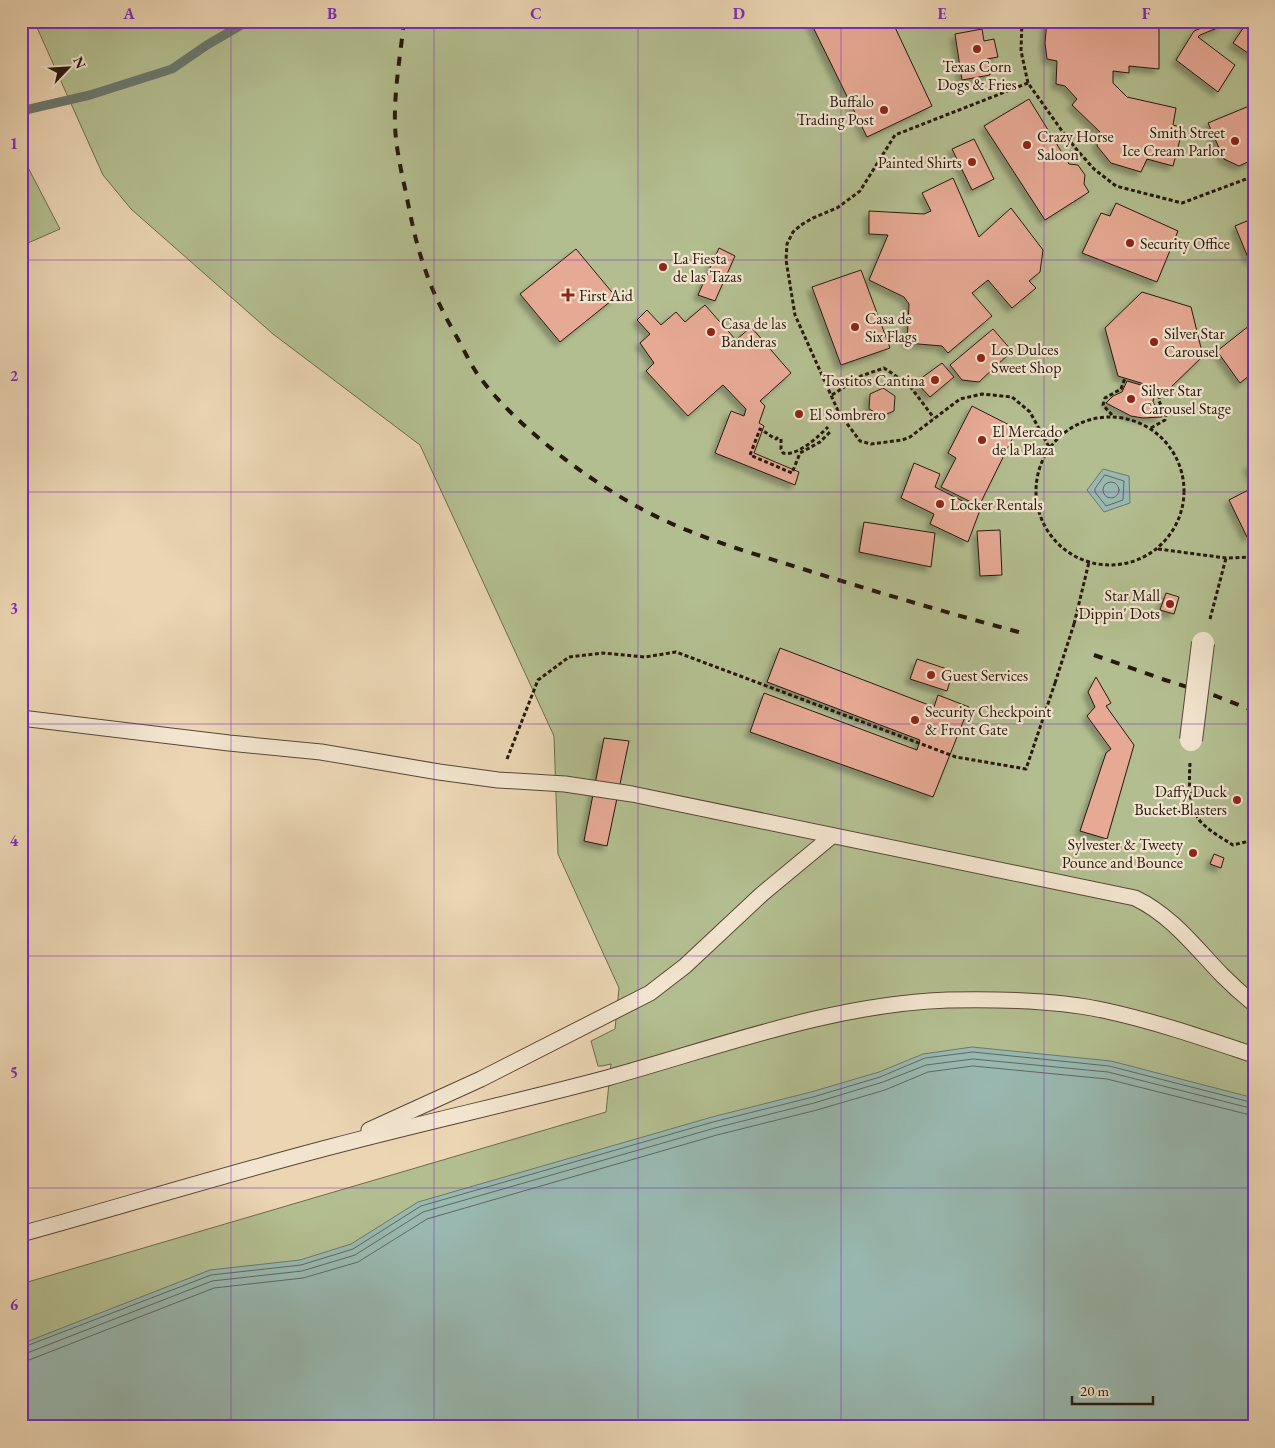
<svg xmlns="http://www.w3.org/2000/svg" width="1275" height="1448" viewBox="0 0 1275 1448" font-family="'EB Garamond',serif">
<defs>
<filter id="shadow"><feDropShadow dx="-4.5" dy="4.5" stdDeviation="2.5" flood-color="#0004"/></filter>
</defs>
<rect width="100%" height="100%" fill="#ebd5b3"/>
<filter id="stains"><feTurbulence type="fractalNoise" baseFrequency=".004" numOctaves="4"/><feColorMatrix values="0 0 0 0 .2 0 0 0 0 .09 0 0 0 0 .02 0 0 0 .5 -.17"/></filter>
<radialGradient id="worn" r=".72"><stop offset=".6" stop-color="#630" stop-opacity="0"/><stop offset="1" stop-color="#630" stop-opacity=".3"/></radialGradient>
<g fill="#b3be90" stroke="#6d6b4e">
<path d="M34 21H1254V1427H21V1284L606 1112 611 1064 602 1066H598L591 1041 615 1029 619 988 558 854 554 736 420 445 273 334 131 209 103 175Z"/>
<path d="M21 154 60 229 21 246Z"/>
</g>
<g fill="#98b8b0" stroke="#6b786f">
<path d="M1103 469 1129 476 1130 503 1104 512 1087 490Z"/>
<path d="M972 1047 1111 1061 1254 1098V1427H21V1344L210 1270 300 1260 351 1244 418 1202 712 1117 811 1092 879 1072 923 1054Z"/>
</g>
<g fill="none" stroke-linecap="round" stroke-linejoin="round">
<g stroke="#60685e" stroke-width="1">
<path d="M1105 475 1124 481 1123 500 1106 506 1095 492V489Z"/>
<circle cx="1111" cy="490" r="8"/>
<path d="M21 1348 211 1275 301 1265 353 1249 421 1206 713 1122 813 1097 880 1077 925 1058 973 1052 1109 1066 1254 1103"/>
<path d="M21 1354 27 1353 212 1281 302 1271 355 1255 423 1212 715 1128 814 1103 883 1082 926 1065 973 1059 1108 1072 1254 1109"/>
<path d="M21 1362 29 1360 214 1288 303 1278 358 1262 427 1219 717 1135 817 1110 885 1090 928 1072 973 1066 1107 1079 1254 1116"/>
</g>
<path stroke="#6b786f" stroke-width="9" d="M21 111 90 95 172 69 207 45 248 21"/>
</g>
<g fill="#e6a994" stroke="#27180d" filter="url(#shadow)">
<path d="M810 21H892L932 106 867 137Z"/>
<path d="M1047 21H1159V69L1129 66V73L1113 71V83L1127 97 1176 108 1173 125 1183 128 1173 166 1147 159 1141 172 1111 163 1097 146 1100 132 1072 105 1077 99 1065 86 1056 84 1057 61 1047 59 1045 43Z"/>
<path d="M1218 21H1220L1222 26 1200 35 1198 37 1235 65 1218 92 1176 60 1194 31Z"/>
<path d="M1241 21H1254V57L1233 43 1246 24Z"/>
<path d="M982 29 984 41 994 39 998 57 987 59 990 75 962 80 955 34Z"/>
<path d="M1029 99 1069 164 1078 165 1085 175 1084 184 1089 192 1045 220 984 126Z"/>
<path d="M1254 104V159L1239 166 1224 159 1208 123Z"/>
<path d="M974 139 994 179 972 190 952 149Z"/>
<path d="M953 178 979 237 1011 208 1043 250 1040 272 1029 281 1036 288 1012 308 988 280 972 293 992 316 948 353 942 346 907 343 909 304 904 297 869 280 888 235 869 234V211L924 214 931 211 922 193Z"/>
<path d="M1116 203 1178 231 1157 282 1082 253 1101 213 1110 216Z"/>
<path d="M1254 218V258L1249 260 1235 226Z"/>
<path d="M719 248 735 256 715 301 698 295Z"/>
<path d="M576 249 616 297 560 342 520 294Z"/>
<path d="M861 270 890 348 841 365 812 287Z"/>
<path d="M1142 292 1191 307 1203 356 1167 391 1118 376 1105 328Z"/>
<path d="M705 305 736 340 751 327 791 373 760 401 765 406 759 423 764 426 754 453 799 472 795 485 715 453 731 411 744 416 746 409 723 385 688 416 646 371 654 363 640 343 650 334 637 320 647 310 661 325 676 312 685 322Z"/>
<path d="M1254 322V372L1240 383 1217 351Z"/>
<path d="M993 329 1012 351 979 382 962 380 950 365Z"/>
<path d="M942 363 954 377 930 397 916 382Z"/>
<path d="M1127 381 1155 389 1153 402 1159 411 1162 417 1143 418 1131 416 1106 403 1113 396 1122 392Z"/>
<path d="M883 388 895 396 894 411 882 416 869 409 870 394Z"/>
<path d="M972 406 1017 429 979 506 941 487 956 458 948 453Z"/>
<path d="M914 463 940 474 935 487 980 510 968 542 930 524 934 514 901 498Z"/>
<path d="M1254 463V481L1248 466Z"/>
<path d="M1254 487V533L1247 537 1229 500Z"/>
<path d="M864 522 935 533 931 567 859 552Z"/>
<path d="M1000 530 1002 575 980 576 977 531Z"/>
<path d="M1166 593 1179 597 1174 614 1160 610Z"/>
<path d="M780 648 934 707 938 695 969 707 933 797 750 732 764 693 917 750 920 740 767 682Z"/>
<path d="M917 659 953 671 947 691 910 679Z"/>
<path d="M1096 677 1111 703 1106 706 1134 745 1107 839 1080 831 1106 753 1111 749 1087 716 1095 707 1088 692Z"/>
<path d="M604 738 629 741 607 846 584 841Z"/>
<path d="M1214 854 1224 858 1221 868 1210 864Z"/>
</g>
<g fill="none" stroke-linecap="round" stroke-linejoin="round">
<g stroke="#584736" stroke-width="17">
<g id="service">
<path d="M21 718 229 743 321 752 439 772 498 780 565 784 632 794 1135 898C1171 915 1195 947 1222 975 1232 985 1243 995 1254 1004"/>
<path d="M369 1130 481 1079 650 993 685 966 762 894 832 836"/>
<path d="M21 1234C126 1205 230 1173 334 1146 425 1122 517 1102 607 1078 719 1047 831 1004 948 1000 997 999 1060 1000 1107 1011 1157 1022 1206 1039 1254 1055"/>
</g>
</g>
<g stroke="#27180d" stroke-width="3" stroke-dasharray="4 2.5" stroke-linecap="butt">
<path d="M1022 21 1021 51 1028 83 1062 131 1077 150 1094 169 1116 186 1182 203 1254 176"/>
<path d="M1028 83 895 135 860 191 837 208 813 218 801 225 793 232 787 244 786 260 795 315 839 413 860 441 871 444 902 440 910 437 960 399 982 394 1012 397 1030 412 1049 447"/>
<path d="M832 395 861 376 884 368 909 385 934 418"/>
<path d="M1112 415 1103 405 1105 398 1121 389 1125 378"/>
<circle cx="1110" cy="491" r="74"/>
<path d="M1151 428 1165 420 1166 416 1159 401 1160 389"/>
<path d="M778 437 776 439C770 436 766 432 760 429L750 455 792 473 800 453 820 442 830 432"/>
<path d="M781 439V449L783 453C797 457 819 436 828 427"/>
<path d="M1158 549 1226 558 1254 557"/>
<path d="M1210 619 1226 558"/>
<path d="M1074 624 1089 562"/>
<path d="M507 759 538 680 569 657 603 653 645 657 676 652 956 757 1026 769 1055 683"/>
<path d="M1190 763C1189 781 1188 806 1200 821 1209 831 1222 838 1233 845L1254 840"/>
<path d="M1138 814 1164 815 1194 810"/>
</g>
<use href="#service" stroke="#f2e4ce" stroke-width="15"/>
<g stroke="#27180d" stroke-width="4" stroke-dasharray="9 9" stroke-linecap="butt">
<path d="M404 21C400 59 392 102 396 139 398 157 402 175 406 193 411 219 416 244 425 269 433 294 446 318 459 341 465 352 471 365 478 375 519 431 605 494 668 522 712 542 758 555 803 569 876 592 948 613 1022 633"/>
<path d="M1094 655 1165 680 1216 696 1254 711"/>
</g>
<g stroke="#584736" stroke-width="24" stroke-linecap="butt">
<path id="pedestrian-bridge" d="M1191 740 1203 643"/>
</g>
<path stroke="#27180d" stroke-width="3" stroke-dasharray="4 2.5" stroke-linecap="butt" d="M1055 683 1074 624"/>
<use href="#pedestrian-bridge" stroke="#f2e4ce" stroke-width="22"/>
</g>
<path fill="none" stroke="#7b2cbf" stroke-width="1" stroke-opacity="0.55" d="M231 21V1427M434 21V1427M638 21V1427M841 21V1427M1044 21V1427M21 260H1254M21 492H1254M21 724H1254M21 956H1254M21 1188H1254"/>
<g fill="#8f2418" stroke="#f2e4ce" stroke-width="2">
<circle cx="977" cy="49" r="5"/>
<circle cx="884" cy="110" r="5"/>
<circle cx="1235" cy="141" r="5"/>
<circle cx="1027" cy="145" r="5"/>
<circle cx="972" cy="162" r="5"/>
<circle cx="1130" cy="243" r="5"/>
<circle cx="663" cy="267" r="5"/>
<path d="M565.5 287.5h5v5h5v5h-5v5h-5v-5h-5v-5h5z"/>
<circle cx="855" cy="327" r="5"/>
<circle cx="711" cy="332" r="5"/>
<circle cx="1154" cy="342" r="5"/>
<circle cx="981" cy="358" r="5"/>
<circle cx="935" cy="380" r="5"/>
<circle cx="1131" cy="399" r="5"/>
<circle cx="799" cy="414" r="5"/>
<circle cx="982" cy="440" r="5"/>
<circle cx="940" cy="504" r="5"/>
<circle cx="1170" cy="604" r="5"/>
<circle cx="931" cy="675" r="5"/>
<circle cx="915" cy="720" r="5"/>
<circle cx="1237" cy="800" r="5"/>
<circle cx="1193" cy="853" r="5"/>
</g>
<g text-anchor="middle" dominant-baseline="central" stroke-width="4.5" stroke-linejoin="round" paint-order="stroke">
<g font-size="16" fill="#27180d" stroke="#f2e4ce" text-anchor="start">
<text x="977" y="66" text-anchor="middle">Texas Corn<tspan x="977" dy="18">Dogs &amp; Fries</tspan></text>
<text x="874" y="101" text-anchor="end">Buffalo<tspan x="874" dy="18">Trading Post</tspan></text>
<text x="1225" y="132" text-anchor="end">Smith Street<tspan x="1225" dy="18">Ice Cream Parlor</tspan></text>
<text x="1037" y="136">Crazy Horse<tspan x="1037" dy="18">Saloon</tspan></text>
<text x="962" y="162" text-anchor="end">Painted Shirts</text>
<text x="1140" y="243">Security Office</text>
<text x="673" y="258">La Fiesta<tspan x="673" dy="18">de las Tazas</tspan></text>
<text x="579" y="295">First Aid</text>
<text x="865" y="318">Casa de<tspan x="865" dy="18">Six Flags</tspan></text>
<text x="721" y="323">Casa de las<tspan x="721" dy="18">Banderas</tspan></text>
<text x="1164" y="333">Silver Star<tspan x="1164" dy="18">Carousel</tspan></text>
<text x="991" y="349">Los Dulces<tspan x="991" dy="18">Sweet Shop</tspan></text>
<text x="925" y="380" text-anchor="end">Tostitos Cantina</text>
<text x="1141" y="390">Silver Star<tspan x="1141" dy="18">Carousel Stage</tspan></text>
<text x="809" y="414">El Sombrero</text>
<text x="992" y="431">El Mercado<tspan x="992" dy="18">de la Plaza</tspan></text>
<text x="950" y="504">Locker Rentals</text>
<text x="1160" y="595" text-anchor="end">Star Mall<tspan x="1160" dy="18">Dippin' Dots</tspan></text>
<text x="941" y="675">Guest Services</text>
<text x="925" y="711">Security Checkpoint<tspan x="925" dy="18">&amp; Front Gate</tspan></text>
<text x="1227" y="791" text-anchor="end">Daffy Duck<tspan x="1227" dy="18">Bucket Blasters</tspan></text>
<text x="1183" y="844" text-anchor="end">Sylvester &amp; Tweety<tspan x="1183" dy="18">Pounce and Bounce</tspan></text>
</g>
</g>
<rect width="1275" height="1448" fill="none" stroke="#ebd5b3" stroke-width="55"/>
<g transform="translate(68 68) rotate(65)" stroke="#f2e4ce" stroke-width="4" paint-order="stroke">
<path d="M0-4L9 19L0 12L-9 19Z" fill="#27180d"/>
<text y="-8" font-size="14" font-weight="bold" text-anchor="middle" fill="#27180d">N</text>
</g>
<path d="M1072 1396v8h81v-8" fill="none" stroke="#27180d" stroke-width="2.5"/>
<text x="1080" y="1396" font-size="15" fill="#27180d" stroke="#f2e4ce" stroke-width="4" paint-order="stroke">20 m</text>
<rect x="28" y="28" width="1220" height="1392" fill="none" stroke="#7b2cbf" stroke-width="2"/>
<g font-size="16" text-anchor="middle" font-weight="bold" fill="#7b2cbf">
<text x="129" y="19">A</text>
<text x="332" y="19">B</text>
<text x="536" y="19">C</text>
<text x="739" y="19">D</text>
<text x="942" y="19">E</text>
<text x="1146" y="19">F</text>
<text x="14" y="149">1</text>
<text x="14" y="381">2</text>
<text x="14" y="614">3</text>
<text x="14" y="846">4</text>
<text x="14" y="1078">5</text>
<text x="14" y="1310">6</text>
</g>
<rect width="100%" height="100%" filter="url(#stains)"/>
<rect width="100%" height="100%" fill="url(#worn)"/>
</svg>
